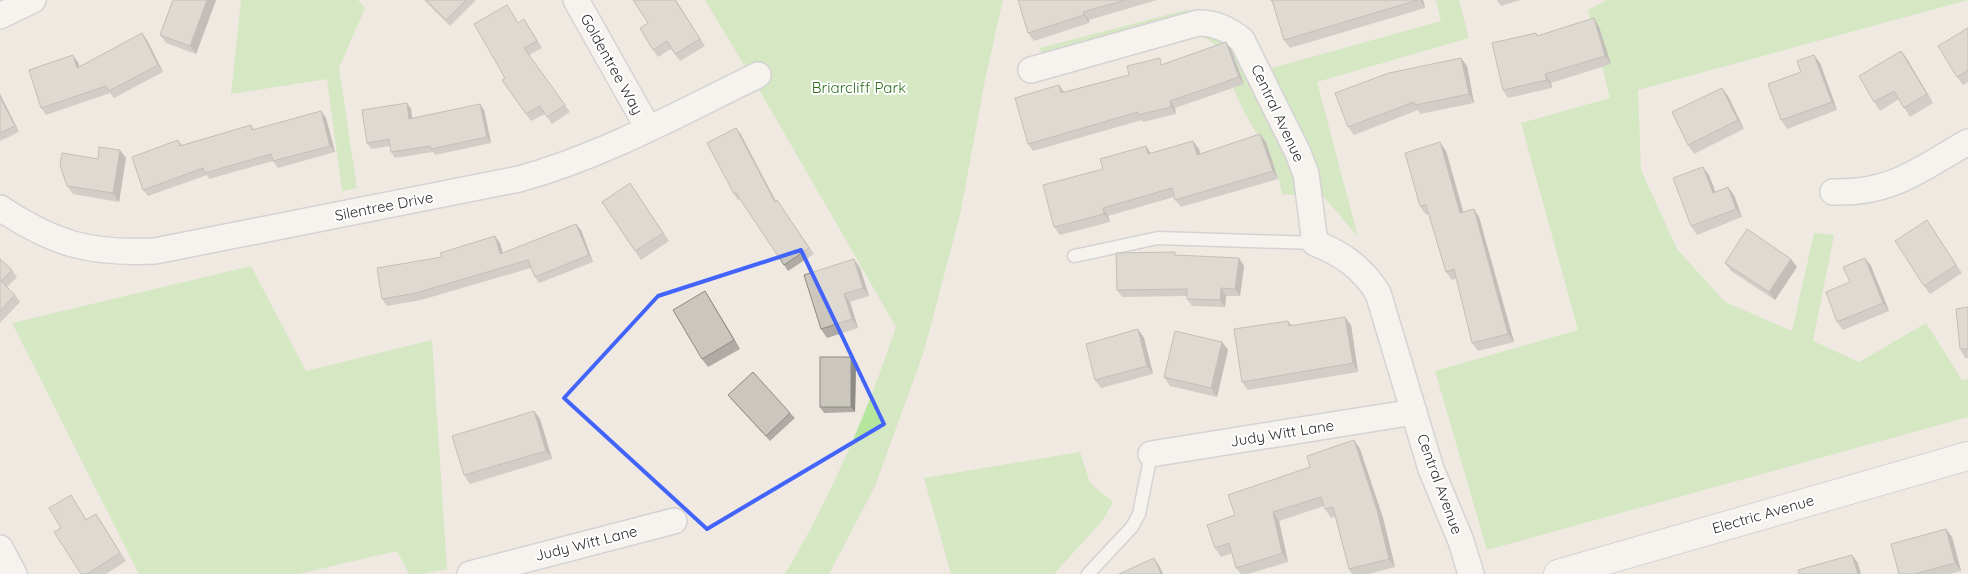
<svg xmlns="http://www.w3.org/2000/svg" width="1968" height="574" viewBox="0 0 1968 574" font-family="Quicksand,sans-serif">
<rect width="100%" height="100%" fill="#efe9e1"/>
<g fill="#b6e59e">
<path d="M241 0H358L365 8 339 68 357 188 342 191 327 79 231 94Z"/>
<path d="M705 0H1003L985 80 960 215 924 351 875 486 829 574H785C832 495 867 413 896 327L768 105Z"/>
<path d="M1436 0H1459L1469 38 1317 82 1358 237 1324 197 1282 194C1276 157 1253 132 1238 99 1231 84 1226 58 1216 46 1211 40 1203 37 1196 34L1045 71 1040 48 1186 10 1205 12 1254 73 1441 21Z"/>
<path d="M1607 0H1968L1638 90 1641 170 1677 249 1725 302 1792 331 1814 233 1834 235 1813 341 1859 362 1926 323 1962 380 1968 379V417L1487 550 1435 371 1578 330 1521 123 1610 98 1588 10Z"/>
<path d="M251 266 306 371 432 340 447 569 422 574H409L397 551 298 574H139L12 323Z"/>
<path d="M1080 452 1090 483 1113 502 1103 520 1054 574H951L924 478Z"/>
</g>
<g fill="none" stroke-linecap="round" stroke-linejoin="round">
<g stroke="#b4b7c1" stroke-width="15">
<g id="service">
<path d="M1074 256 1158 238 1315 243"/>
<path d="M1088 574 1132 527 1139 514 1151 454"/>
</g>
</g>
<g stroke="#b4b7c1" stroke-width="28">
<g id="minor">
<path d="M576 0 648 128"/>
<path d="M0 16 33 0"/>
<path d="M1031 70 1198 23C1216 23 1228 29 1242 40L1298 153 1306 174 1315 243C1343 254 1362 268 1378 293L1431 469 1461 541 1471 574"/>
<path d="M1833 192C1892 194 1920 169 1968 142"/>
<path d="M0 208C54 244 90 254 155 251L519 179C603 156 680 113 758 75"/>
<path d="M1151 454 1414 412"/>
<path d="M0 548 14 574"/>
<path d="M470 574 674 521"/>
</g>
</g>
<g stroke="#b4b7c1" stroke-width="30">
<path id="tertiary" d="M1558 574 1968 456"/>
</g>
<use href="#service" stroke="#fff" stroke-width="12"/>
<use href="#minor" stroke="#fff" stroke-width="25"/>
<use href="#tertiary" stroke="#fff" stroke-width="28"/>
</g>
<g fill="#afaba4">
<path d="M173 0H216L196 54 166 43 160 35Z"/>
<path d="M424 0H476L450 26Z"/>
<path d="M676 0 705 46 680 61 671 49 658 57 653 50 648 23Z"/>
<path d="M1018 0H1157L1089 20V23L1034 41 1028 33Z"/>
<path d="M1270 0H1423L1425 8 1290 48 1284 40 1274 5Z"/>
<path d="M1497 0H1520L1501 6Z"/>
<path d="M512 12 518 23 529 27 542 48 529 55 570 112 552 124 545 114 531 121 502 80 505 78Z"/>
<path d="M1594 18 1599 27 1611 64 1551 83 1552 88 1508 98 1503 90 1536 33 1538 36Z"/>
<path d="M1968 28V82L1963 85 1957 77Z"/>
<path d="M147 40 163 72 114 98 110 93 46 115 41 108 78 62 79 66Z"/>
<path d="M1226 42 1231 50 1244 84 1175 108 1176 114 1143 122 1142 120 1033 151 1028 144 1064 92 1129 75 1164 64Z"/>
<path d="M1901 51 1907 59 1933 103 1910 117 1899 99 1880 111 1874 102Z"/>
<path d="M1461 58 1467 66 1474 103 1420 114 1418 110 1354 135 1348 127Z"/>
<path d="M1820 63 1837 110 1787 129 1781 120 1801 72Z"/>
<path d="M0 94 19 132 0 141Z"/>
<path d="M1728 96 1744 129 1694 154 1688 145Z"/>
<path d="M407 103 411 109 412 118 484 110 491 143 435 155 433 152 395 158 391 152 390 146 371 149 367 143Z"/>
<path d="M321 111 326 118 335 152 278 168 273 161 209 179 207 175 148 196 143 190 178 140 182 145 251 125 254 130Z"/>
<path d="M740 133 776 201 777 200 814 254 788 271 740 199 738 200 734 194Z"/>
<path d="M1266 142 1278 179 1181 207 1175 200 1174 197 1108 216 1110 222 1060 235 1054 227 1103 169 1151 154 1199 149 1200 154Z"/>
<path d="M1446 151 1463 212 1474 209 1479 217 1514 342 1478 351 1472 343 1457 278 1452 280 1446 272 1429 214 1426 215 1420 206Z"/>
<path d="M126 158 119 202 73 194 67 186 98 159Z"/>
<path d="M1709 175 1715 192 1734 195 1742 217 1697 235 1691 226Z"/>
<path d="M630 183 669 241 641 260 635 251Z"/>
<path d="M576 224 581 230 593 262 539 283 535 277 531 268 421 300 387 306 382 299 442 257 500 243 503 253Z"/>
<path d="M1933 229 1962 273 1930 294 1924 286Z"/>
<path d="M1178 255 1244 266 1240 296H1226L1225 307 1192 306 1187 299V296L1122 297 1117 290Z"/>
<path d="M1865 258 1871 266 1889 311 1843 330 1837 322 1850 282Z"/>
<path d="M0 259 12 270 17 277 7 287 15 295 20 302 0 323Z"/>
<path d="M1791 259 1797 267 1775 300 1731 271 1725 263Z"/>
<path d="M860 268 869 296 850 302 858 328 827 338 821 329Z"/>
<path d="M705 291 710 299 740 349 708 367 702 359Z"/>
<path d="M1968 307V358H1965L1960 349Z"/>
<path d="M1288 321 1292 325H1351L1358 372 1248 390 1242 382Z"/>
<path d="M1138 329 1144 338 1153 374 1101 388 1095 380Z"/>
<path d="M1222 342 1228 350 1217 397 1170 386 1164 377Z"/>
<path d="M851 357 856 363 855 412 824 413 820 407Z"/>
<path d="M728 395 790 413 795 418 770 441 733 401Z"/>
<path d="M534 411 540 419 552 459 470 484 464 475Z"/>
<path d="M1354 440 1360 449 1383 518 1395 567 1369 574H1352L1349 569 1335 516 1331 518 1325 509 1324 506 1279 521 1288 562 1248 574H1241L1236 568 1232 553 1221 557 1215 548 1310 467Z"/>
<path d="M71 495 87 520 96 514 126 561 106 574H81L61 528Z"/>
<path d="M1946 529 1952 537 1961 571 1950 574H1899Z"/>
</g>
<g fill="#8e8b86">
<path d="M207 0H216L196 54 190 46Z"/>
<path d="M1420 0H1423L1425 8Z"/>
<path d="M1083 12 1089 20V23L1084 15Z"/>
<path d="M1594 18 1599 27 1611 64 1605 56Z"/>
<path d="M524 19 529 27 542 48 537 41Z"/>
<path d="M142 33 147 40 163 72 158 65Z"/>
<path d="M1226 42 1231 50 1244 84 1239 77Z"/>
<path d="M1901 51 1907 59 1933 103 1927 94Z"/>
<path d="M73 55 78 62 82 75 77 68Z"/>
<path d="M1814 55 1820 63 1837 110 1832 102Z"/>
<path d="M1461 58 1467 66 1474 103 1469 94Z"/>
<path d="M1545 74 1551 83 1552 88 1547 80Z"/>
<path d="M1059 85 1064 92 1061 93Z"/>
<path d="M1722 88 1728 96 1744 129 1738 120Z"/>
<path d="M0 94 19 132 15 126 0 97Z"/>
<path d="M1170 101 1175 108 1176 114 1171 107Z"/>
<path d="M407 103 411 109 413 125 409 119Z"/>
<path d="M480 104 484 110 491 143 487 137Z"/>
<path d="M321 111 326 118 335 152 330 146Z"/>
<path d="M736 128 740 133 779 208 775 202Z"/>
<path d="M1260 134 1266 142 1278 179 1273 171Z"/>
<path d="M1193 141 1199 149 1203 162 1197 155Z"/>
<path d="M1440 142 1446 151 1466 221 1460 213Z"/>
<path d="M1146 146 1151 154H1148Z"/>
<path d="M120 150 126 158 119 202 113 193Z"/>
<path d="M1703 167 1709 175 1719 201 1713 193Z"/>
<path d="M1728 187 1734 195 1742 217 1736 209Z"/>
<path d="M1103 208 1108 216 1110 222 1104 214Z"/>
<path d="M1474 209 1479 217 1514 342 1508 334Z"/>
<path d="M576 224 581 230 593 262 589 255Z"/>
<path d="M495 236 500 243 505 261 500 254Z"/>
<path d="M1239 258 1244 266 1240 296 1235 289Z"/>
<path d="M1865 258 1871 266 1889 311 1883 303Z"/>
<path d="M854 259 860 268 869 296 863 288Z"/>
<path d="M1791 259 1797 267 1775 300 1769 292Z"/>
<path d="M1221 288 1226 296 1225 307 1220 300Z"/>
<path d="M705 291 710 299 740 349 734 340Z"/>
<path d="M844 294 850 302 858 328 852 319Z"/>
<path d="M1345 317 1351 325 1358 372 1353 363Z"/>
<path d="M1138 329 1144 338 1153 374 1147 366Z"/>
<path d="M1222 342 1228 350 1217 397 1211 388Z"/>
<path d="M851 357 856 363 855 412 851 407Z"/>
<path d="M534 411 540 419 552 459 546 451Z"/>
<path d="M1354 440 1360 449 1383 518 1395 567 1389 559Z"/>
<path d="M1273 512 1279 521 1288 562 1282 553Z"/>
<path d="M1946 529 1952 537 1961 571 1955 563Z"/>
<path d="M1852 555 1858 563 1861 574H1858Z"/>
<path d="M1154 558 1160 567 1163 574H1161Z"/>
</g>
<g fill="#cbc7bf" stroke="#8e8b86">
<path d="M173 0H207L190 46 160 35Z"/>
<path d="M426 0H466L446 20Z"/>
<path d="M633 0H675L700 39 675 54 667 41 653 50 640 28 648 23Z"/>
<path d="M1018 0H1126L1083 12 1084 15 1028 33Z"/>
<path d="M1272 0H1418L1284 40Z"/>
<path d="M507 5 518 23 524 19 537 41 524 48 565 105 547 117 540 106 526 114 502 80 505 78 474 24Z"/>
<path d="M1594 18 1605 56 1545 74 1547 80 1503 90 1492 43 1536 33 1537 36Z"/>
<path d="M1968 28V70L1957 77 1938 46Z"/>
<path d="M142 33 158 65 109 91 106 86 41 108 29 70 73 55 77 68Z"/>
<path d="M1226 42 1239 77 1170 101 1171 107 1138 115V112L1028 144 1015 98 1059 85 1061 93 1129 75 1127 66 1160 58 1161 65Z"/>
<path d="M1901 51 1927 94 1904 108 1894 91 1874 102 1859 76Z"/>
<path d="M1814 55 1832 102 1781 120 1768 84 1801 72 1797 61Z"/>
<path d="M1461 58 1469 94 1415 105 1414 102 1348 127 1335 93 1389 73Z"/>
<path d="M1722 88 1738 120 1688 145 1672 112Z"/>
<path d="M0 97 15 126 0 133Z"/>
<path d="M407 103 409 119 480 104 487 137 431 149 430 146 391 152 389 139 367 143 362 110Z"/>
<path d="M321 111 330 146 273 161 271 154 205 173 203 168 143 190 132 157 178 140 180 146 251 125 252 130Z"/>
<path d="M736 128 775 202 777 200 809 248 784 265 736 193 734 194 707 143Z"/>
<path d="M1260 134 1273 171 1175 200 1172 188 1103 208 1104 214 1054 227 1043 185 1103 169 1100 159 1146 146 1148 154 1193 141 1197 155Z"/>
<path d="M1440 142 1460 213 1474 209 1508 334 1472 343 1454 269 1446 272 1426 205 1420 206 1405 153Z"/>
<path d="M99 147 120 150 113 193 67 186 60 165 62 153 98 159Z"/>
<path d="M1703 167 1713 193 1728 187 1736 209 1691 226 1673 178Z"/>
<path d="M630 183 663 233 635 251 602 202Z"/>
<path d="M1927 220 1956 265 1924 286 1895 241Z"/>
<path d="M576 224 589 255 535 277 528 260 416 293 382 299 377 268 442 257 440 253 495 236 500 254Z"/>
<path d="M1747 229 1791 259 1769 292 1725 263Z"/>
<path d="M1175 252V255L1239 258 1235 289 1221 288 1220 300 1187 299V289L1117 290 1116 253Z"/>
<path d="M1865 258 1883 303 1837 322 1826 292 1850 282 1843 267Z"/>
<path d="M0 259 12 270 1 281 15 295 0 311Z"/>
<path d="M854 259 863 288 844 294 852 319 821 329 804 275Z"/>
<path d="M705 291 734 340 702 359 673 310Z"/>
<path d="M1968 307V349H1960L1956 309Z"/>
<path d="M1345 317 1353 363 1242 382 1234 329 1288 321 1289 326Z"/>
<path d="M1138 329 1147 366 1095 380 1086 344Z"/>
<path d="M1175 331 1222 342 1211 388 1164 377Z"/>
<rect x="820" y="357" width="31" height="50"/>
<path d="M753 372 790 413 766 436 728 395Z"/>
<path d="M534 411 546 451 464 475 452 436Z"/>
<path d="M1354 440 1377 510 1389 559 1349 569 1333 507 1325 509 1321 497 1273 512 1282 553 1236 568 1229 543 1215 548 1207 525 1235 515 1228 495 1310 467 1307 456Z"/>
<path d="M71 495 86 520 96 514 120 553 87 574H81L54 532 61 528 49 508Z"/>
<path d="M1946 529 1955 563 1914 574H1899L1891 544Z"/>
<path d="M1852 555 1858 574H1799L1798 570Z"/>
<path d="M1154 558 1161 574H1119Z"/>
</g>
<path d="M0 0H1968V574H0ZM801 250 884 424 707 529 564 398 658 296Z" fill="#efe9e1" fill-opacity=".55" fill-rule="evenodd"/>
<path fill="none" stroke="#4264fb" stroke-width="4" stroke-linejoin="round" d="M801 250 884 424 707 529 564 398 658 296Z"/>
<g text-anchor="middle" dominant-baseline="central" stroke-width="4" stroke-linejoin="round" paint-order="stroke">
<g font-size="15" fill="#2e2e2e" stroke="#fff">
<text transform="translate(612 64) rotate(61)">Goldentree Way</text>
<text transform="translate(1278 113) rotate(65)">Central Avenue</text>
<text transform="translate(384 206) rotate(-11)">Silentree Drive</text>
<text transform="translate(1282 433) rotate(-9)">Judy Witt Lane</text>
<text transform="translate(1440 484) rotate(70)">Central Avenue</text>
<text transform="translate(1763 514) rotate(-16)">Electric Avenue</text>
<text transform="translate(586 543) rotate(-14)">Judy Witt Lane</text>
</g>
<g font-size="15" fill="#2c6e1b" stroke="#fff">
<text x="859" y="87">Briarcliff Park</text>
</g>
</g>
</svg>
